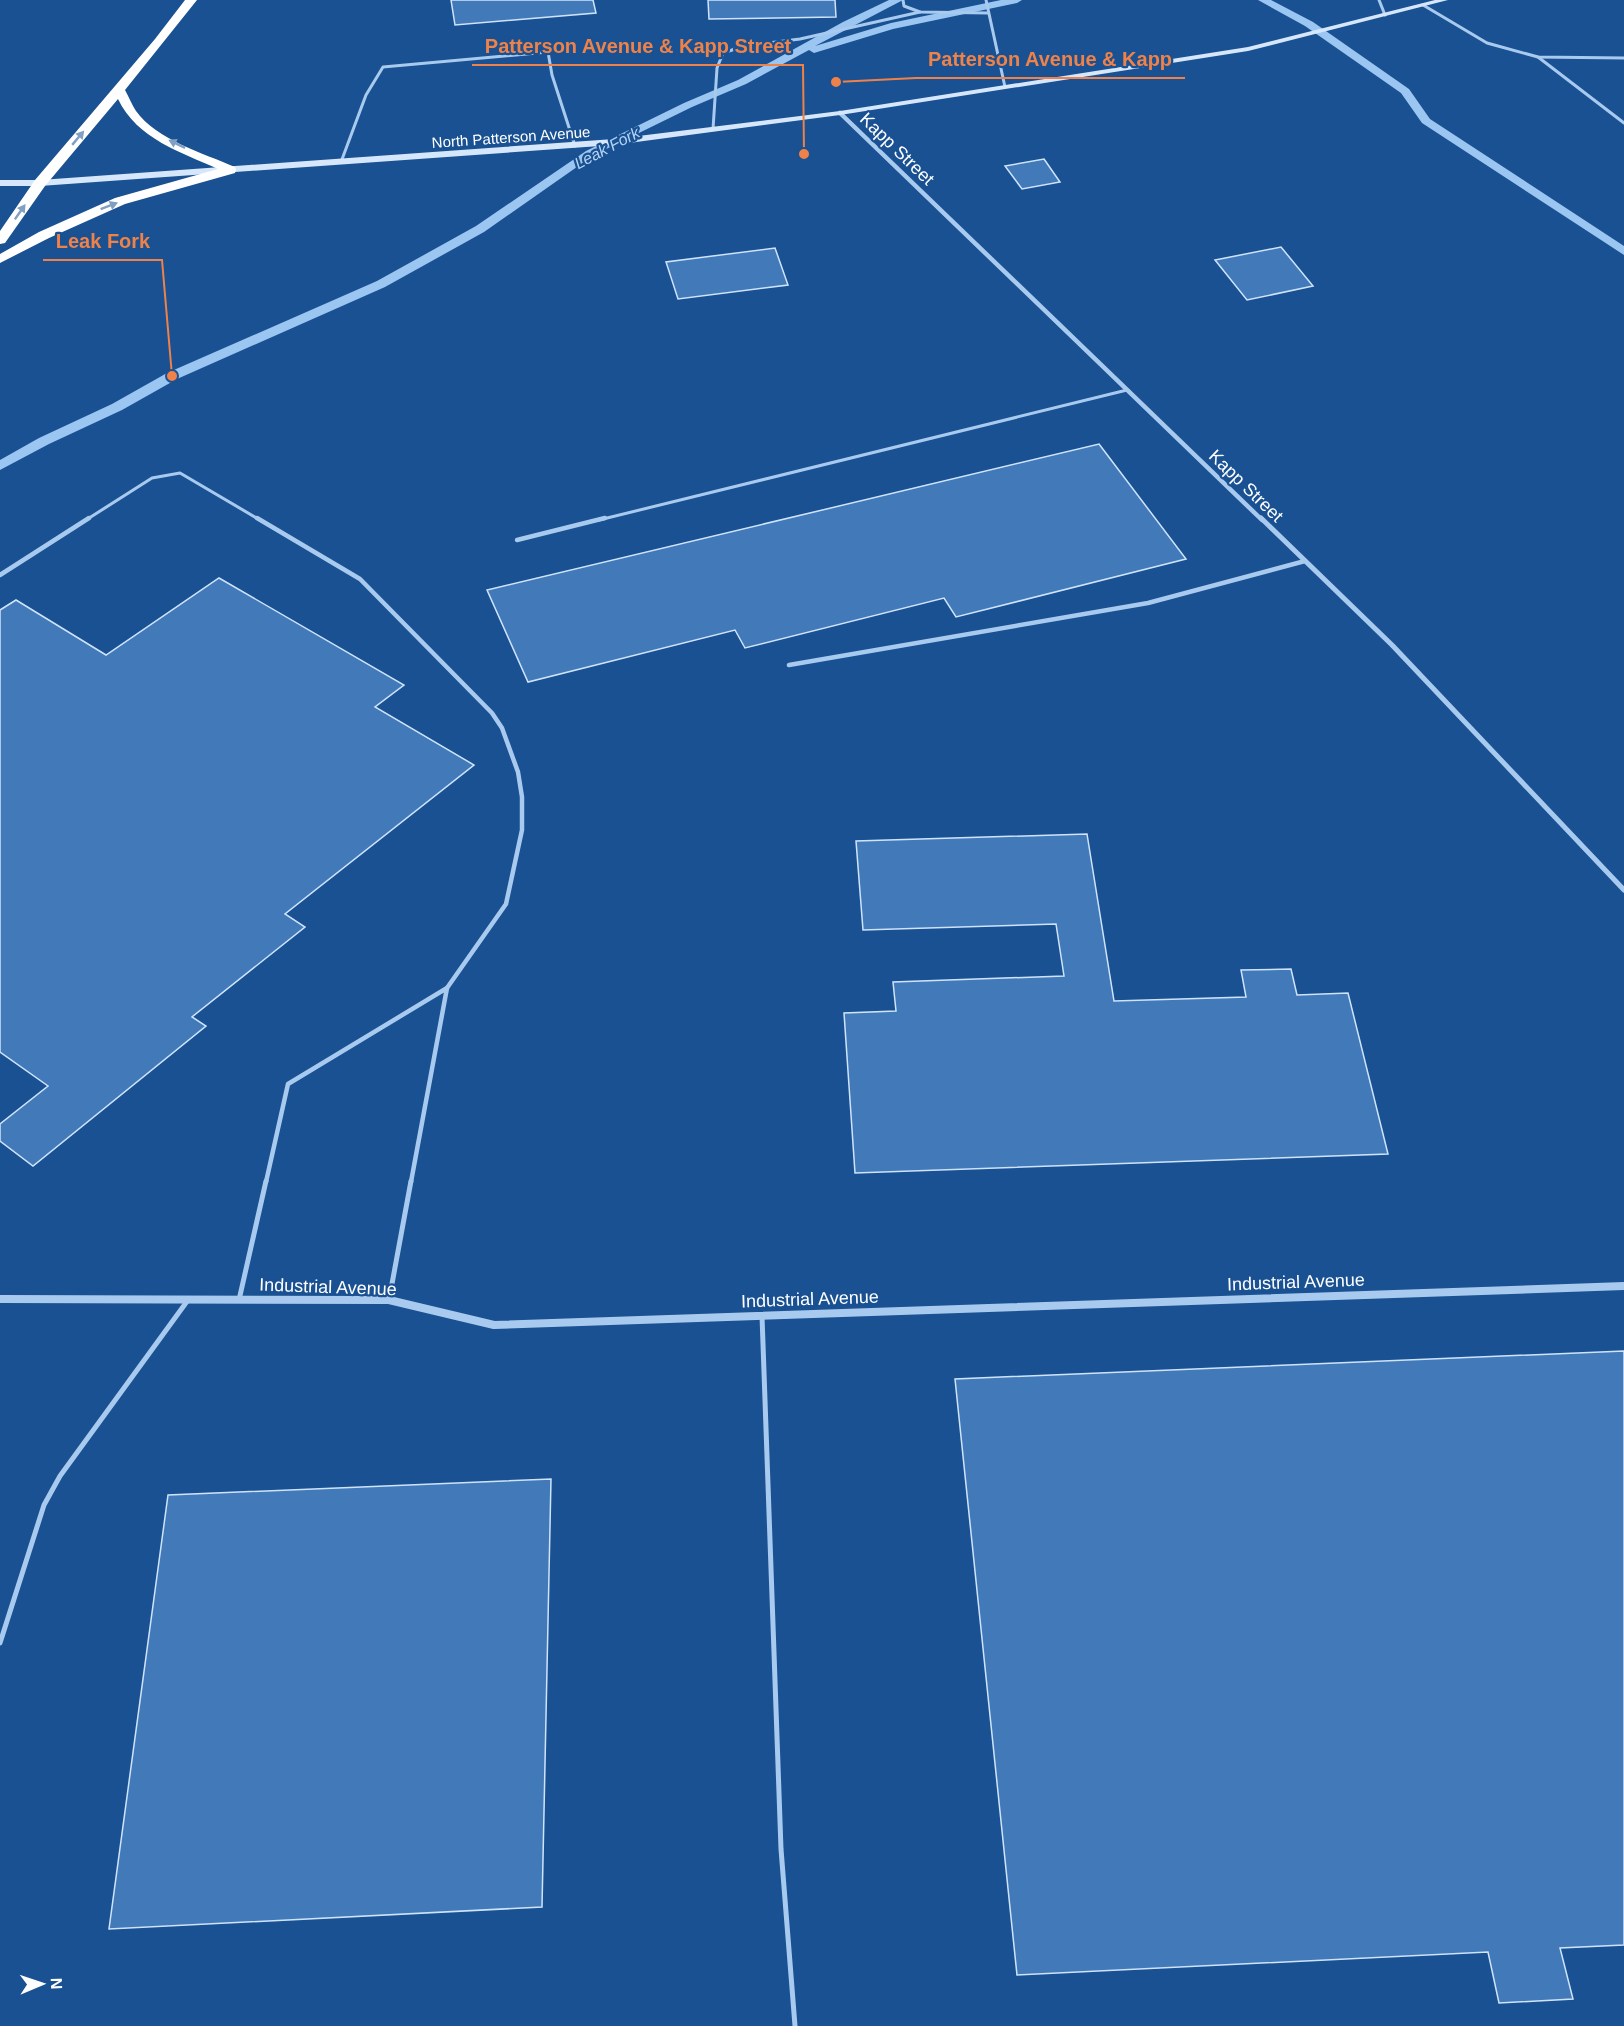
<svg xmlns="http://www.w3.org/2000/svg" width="1624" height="2026" viewBox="0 0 1624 2026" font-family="Arial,sans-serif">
<rect width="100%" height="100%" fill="#195192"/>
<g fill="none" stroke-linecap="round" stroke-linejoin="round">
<g fill="#9bc6f2" fill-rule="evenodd">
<path d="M889 0H903L815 46 891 23 1001 0H1022L1017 3 893 29 814 53 809 50 746 84 692 107 594 155 484 232 385 287 177 379 122 410 49 444 0 470V460L39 438 112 404 167 373 377 281 476 226 586 151 684 103 738 80 843 22Z"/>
<path d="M1258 0H1271L1313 22 1409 89 1430 119 1624 246V255L1422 123 1401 93 1305 26Z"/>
</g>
</g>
<g fill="#427ab9" stroke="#cfe4fb" stroke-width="1.5">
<path d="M451 0H593L596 13 455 25Z"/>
<path d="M708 0H835L836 17 709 19Z"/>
<path d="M1044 159 1060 182 1022 189 1005 166Z"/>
<path d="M1281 247 1313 286 1247 300 1215 260Z"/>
<path d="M775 248 788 285 678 299 666 262Z"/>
<path d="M1099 444 1186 559 956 617 944 598 745 648 735 630 528 682 487 590Z"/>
<path d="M219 578 404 685 375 707 474 765 285 914 305 927 192 1017 206 1026 33 1166 0 1141V1124L48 1086 0 1052V610L16 600 106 655Z"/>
<path d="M1087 834 1114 1001 1246 997 1241 970 1291 969 1297 995 1348 993 1388 1154 855 1173 844 1013 896 1011 893 982 1064 976 1056 924 863 930 856 841Z"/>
<path d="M1624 1351V1945L1560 1948 1573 1999 1499 2003 1488 1952 1017 1975 955 1379Z"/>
<path d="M551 1479 542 1907 109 1929 168 1495Z"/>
</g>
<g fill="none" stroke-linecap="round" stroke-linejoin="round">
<g stroke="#a9caef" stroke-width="3">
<path d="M903 0 904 6 920 12 988 13"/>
<path d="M986 0 1005 87"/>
<path d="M1379 0 1385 15"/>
<path d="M1423 5 1487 43 1538 57 1624 58"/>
<path d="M1538 57 1624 123"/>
<path d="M713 129 717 68 723 53 744 46 800 39 920 12"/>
<path d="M341 162 366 95 383 67 548 52 552 75 575 146"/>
<path d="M86 520 152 478 180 473 260 520"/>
<path d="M599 520 1127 390"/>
</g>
<g stroke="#a9caef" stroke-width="4.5">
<path d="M257 518 360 579 492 713 502 728 518 772 522 797V830L506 904 447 988"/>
<path d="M517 540 605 518"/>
<path d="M0 575 89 518"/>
<path d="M789 665 1148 603 1305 561"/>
<path d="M266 1182 288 1084 447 988 411 1182"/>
</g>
<g stroke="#a9caef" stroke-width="5">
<path d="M239 1300 266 1181"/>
<path d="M389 1300 411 1181"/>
<path d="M762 1316 781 1849 795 2026"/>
<path d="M0 1643 44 1505 60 1476 188 1300"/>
</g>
<path stroke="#a9caef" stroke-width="4.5" d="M840 113 1262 520"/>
<path stroke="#a9caef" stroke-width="5" d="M1261 518 1392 645 1624 890"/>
<path stroke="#a9caef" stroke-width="8" d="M0 1299 389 1300 494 1325 1624 1286"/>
<path fill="#d6e7fb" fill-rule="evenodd" d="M1435 0H1448L1248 51 840 115 614 145 40 186H0V180H40L614 139 840 111 1248 47Z"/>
<path fill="#fff" fill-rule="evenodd" d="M185 0H197L125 90C129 97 132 105 136 111 157 140 203 153 235 167L236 170 235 173 125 204 49 238 0 263V254L39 232 115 198 218 169C181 152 137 139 118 99L45 186 5 243 0 244V231L35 180 155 39Z"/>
</g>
<defs><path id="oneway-solid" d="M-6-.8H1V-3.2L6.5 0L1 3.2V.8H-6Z" transform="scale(1.5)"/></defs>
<g fill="#809fc3">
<use href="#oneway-solid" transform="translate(78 138) rotate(-50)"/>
<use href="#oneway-solid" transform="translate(177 144) rotate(-154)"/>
<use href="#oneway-solid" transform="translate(109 206) rotate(-21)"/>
<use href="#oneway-solid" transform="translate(20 212) rotate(-55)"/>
</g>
<g text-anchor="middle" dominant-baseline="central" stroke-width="4.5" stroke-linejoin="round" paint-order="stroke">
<g font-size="15" fill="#fff" stroke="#195192">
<text transform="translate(511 137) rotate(-4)">North Patterson Avenue</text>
</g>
<g font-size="16" font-style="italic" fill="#b5d4f6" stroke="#195192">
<text transform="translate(607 148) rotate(-28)">Leak Fork</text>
</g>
<g font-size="18" fill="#fff" stroke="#195192">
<text transform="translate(897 149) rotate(44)">Kapp Street</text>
<text transform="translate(1246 486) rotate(44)">Kapp Street</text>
<text transform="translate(1296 1282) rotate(-2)">Industrial Avenue</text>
<text transform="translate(328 1287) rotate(2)">Industrial Avenue</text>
<text transform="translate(810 1299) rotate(-2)">Industrial Avenue</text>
</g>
</g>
<path fill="none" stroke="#ee8249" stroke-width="2" d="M804 154L803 65H472M836 82L916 78H1185M172 376L162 260H43"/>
<g fill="#ee8249" stroke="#195192" stroke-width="2">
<circle cx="804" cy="154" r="6"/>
<circle cx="836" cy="82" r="6"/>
<circle cx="172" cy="376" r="6"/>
</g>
<g font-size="20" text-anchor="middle" font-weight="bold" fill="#ee8249" stroke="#195192" stroke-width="4.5" stroke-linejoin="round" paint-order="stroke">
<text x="638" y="53">Patterson Avenue &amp; Kapp Street</text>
<text x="1050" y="66">Patterson Avenue &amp; Kapp</text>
<text x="103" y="248">Leak Fork</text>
</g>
<g transform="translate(42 1984) rotate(88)" stroke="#195192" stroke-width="4.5" paint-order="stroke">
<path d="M0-4.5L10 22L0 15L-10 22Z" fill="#ffffff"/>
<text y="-9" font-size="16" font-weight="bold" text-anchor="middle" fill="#ffffff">N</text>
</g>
</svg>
